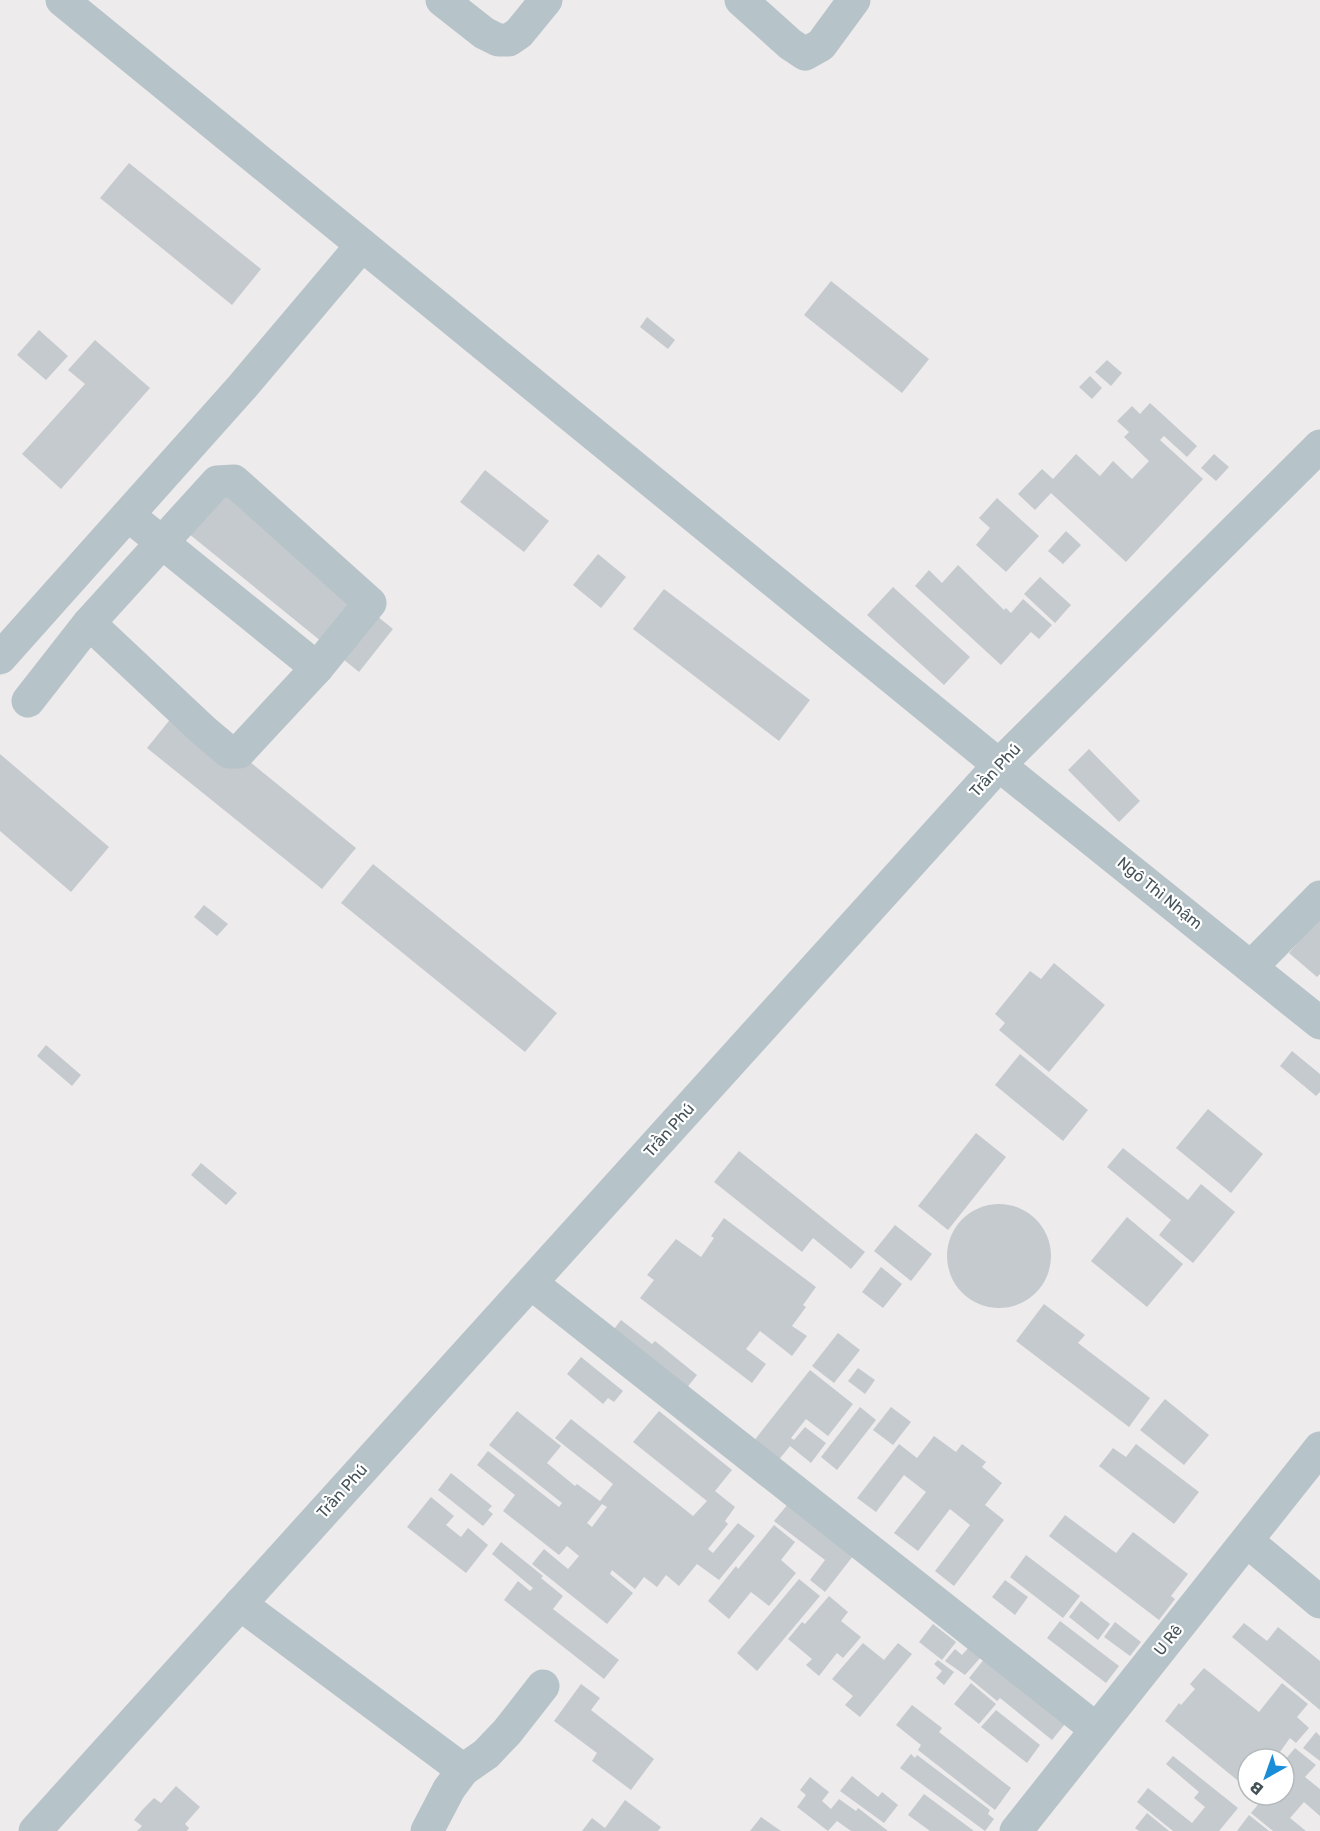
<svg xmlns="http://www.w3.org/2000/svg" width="1320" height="1831" viewBox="0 0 1320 1831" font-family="Rubik,sans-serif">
<rect width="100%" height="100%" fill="#eeebec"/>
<g fill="#c5cace" fill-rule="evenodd">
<path d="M129 163 261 269 232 305 100 198Z"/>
<path d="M831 281 929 359 902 393 804 315Z"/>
<path d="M647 317 675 340 668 349 640 327Z"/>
<path d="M39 330 68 356 46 380 17 355Z"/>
<path d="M95 340 150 388 61 489 22 454 85 384 68 370Z"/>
<path d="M1107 360 1122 373 1111 386 1095 372Z"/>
<path d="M1090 376 1102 388 1092 399 1079 387Z"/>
<path d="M1150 403 1197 446 1187 457 1164 436 1160 440 1203 479 1126 562 1051 493 1035 510 1018 494 1042 469 1053 479 1076 454 1100 476 1113 461 1132 479 1149 461 1124 437 1129 432 1117 421 1132 406 1140 414Z"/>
<path d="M1214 454 1229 467 1216 481 1201 468Z"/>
<path d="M485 470 549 521 524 552 460 502Z"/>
<path d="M212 482 393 629 359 672 178 525Z"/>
<path d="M997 498 1039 536 1006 572 976 545 990 528 979 518Z"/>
<path d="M1066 531 1081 545 1063 564 1048 551Z"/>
<path d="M598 554 626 577 601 608 573 585Z"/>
<path d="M958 565 1004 610 1006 608 1011 613 1023 599 1052 625 1039 639 1031 632 1001 665 915 586 929 570 942 583Z"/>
<path d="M1040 577 1071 605 1055 623 1024 594Z"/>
<path d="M893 587 970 657 944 685 867 615Z"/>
<path d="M664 589 810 700 779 741 633 629Z"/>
<path d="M181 706 356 848 322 889 147 748Z"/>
<path d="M1089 749 1140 801 1119 822 1068 770Z"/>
<path d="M0 754 109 847 71 892 0 831Z"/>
<path d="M373 864 557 1013 525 1052 341 903Z"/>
<path d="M204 905 228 924 217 936 194 917Z"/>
<path d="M1320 917V974L1317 977 1289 953Z"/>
<path d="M1054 963 1105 1005 1049 1072 999 1030 1005 1023 995 1014 1030 971 1041 979Z"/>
<path d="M46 1045 81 1075 72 1086 37 1056Z"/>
<path d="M1292 1051 1320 1074V1092L1316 1096 1280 1066Z"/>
<path d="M1020 1054 1088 1110 1063 1141 995 1085Z"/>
<path d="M1208 1109 1263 1154 1231 1193 1176 1148Z"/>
<path d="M976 1133 1006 1157 948 1230 918 1206Z"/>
<path d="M1123 1148 1188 1200 1201 1184 1235 1212 1193 1263 1159 1235 1171 1220 1107 1167Z"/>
<path d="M739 1151 865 1252 851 1269 813 1238 802 1252 714 1182Z"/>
<path d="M201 1163 237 1193 226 1205 191 1175Z"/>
<circle cx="999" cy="1256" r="52"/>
<path d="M1127 1217 1183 1264 1147 1307 1091 1261Z"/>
<path d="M724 1218 816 1287 803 1305 806 1307 792 1326 807 1336 792 1356 760 1331 746 1349 766 1364 752 1383 640 1298 654 1280 647 1275 676 1239 701 1257 714 1238 711 1236Z"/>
<path d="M895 1225 932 1254 911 1281 874 1251Z"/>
<path d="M881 1267 902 1284 883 1308 862 1292Z"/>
<path d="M1044 1304 1085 1335 1078 1343 1150 1398 1129 1427 1016 1341Z"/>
<path d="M621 1320 652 1344 655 1341 697 1375 681 1395 611 1333Z"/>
<path d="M838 1333 860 1350 834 1383 812 1366Z"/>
<path d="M581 1357 623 1391 614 1402 608 1398 603 1404 567 1374Z"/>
<path d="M858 1368 875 1380 865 1394 848 1381Z"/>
<path d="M810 1370 853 1404 828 1436 806 1419 791 1438 794 1440 805 1427 826 1443 811 1463 790 1446 773 1467 749 1447Z"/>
<path d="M1165 1399 1209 1435 1184 1465 1140 1430Z"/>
<path d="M860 1407 876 1420 837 1470 821 1457Z"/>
<path d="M891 1407 911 1422 893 1445 873 1430Z"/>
<path d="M517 1411 561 1446 547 1463 575 1486 577 1484 600 1501 613 1484 555 1438 571 1419 693 1516 707 1501 633 1442 659 1411 732 1470 715 1491 735 1507 725 1521 728 1524 708 1549 713 1553 738 1523 755 1536 719 1580 697 1564 679 1586 666 1575 657 1587 644 1577 635 1589 612 1570 610 1574 633 1593 607 1624 532 1564 544 1549 568 1569 579 1556 567 1546 559 1555 503 1511 515 1495 477 1465 488 1451 559 1507 562 1503 489 1445ZM602 1504 607 1507 592 1527 587 1523Z"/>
<path d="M934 1436 956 1452 962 1444 986 1462 982 1467 1002 1483 985 1505 1004 1520 954 1586 935 1571 970 1525 950 1509 918 1551 894 1533 926 1492 904 1475 876 1512 857 1498 899 1444 917 1458Z"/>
<path d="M1136 1444 1199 1492 1174 1524 1099 1466 1113 1448 1126 1457Z"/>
<path d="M451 1473 492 1506 488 1510 493 1514 483 1526 438 1490Z"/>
<path d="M431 1497 454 1516 446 1525 461 1537 468 1528 488 1545 466 1573 407 1527Z"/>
<path d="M788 1504 853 1556 825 1592 810 1580 825 1560 774 1521Z"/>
<path d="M1065 1515 1116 1553 1133 1532 1188 1574 1171 1596 1175 1599 1159 1620 1049 1536Z"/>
<path d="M774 1525 795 1542 781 1560 796 1573 769 1606 751 1592 729 1619 708 1601 736 1566 738 1569Z"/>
<path d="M501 1542 543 1576 541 1578 563 1596 553 1609 619 1660 604 1679 504 1600 518 1581 530 1591 533 1588 492 1554Z"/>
<path d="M1026 1555 1080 1596 1063 1618 1010 1577Z"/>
<path d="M799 1579 820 1596 757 1671 737 1653Z"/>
<path d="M1005 1580 1028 1597 1015 1615 992 1597Z"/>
<path d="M829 1596 848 1612 841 1621 861 1637 843 1658 837 1653 819 1676 806 1665 812 1659 788 1639 802 1622 805 1624Z"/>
<path d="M1081 1601 1110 1624 1098 1640 1069 1617Z"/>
<path d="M1060 1621 1119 1666 1106 1683 1047 1638Z"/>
<path d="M1115 1622 1141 1642 1130 1656 1104 1637Z"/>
<path d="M1244 1623 1267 1641 1278 1627 1320 1661V1710L1232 1637Z"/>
<path d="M933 1624 956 1642 942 1660 919 1642Z"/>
<path d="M863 1643 884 1660 898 1643 912 1654 860 1717 845 1705 853 1696 832 1679Z"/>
<path d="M969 1647 981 1657 965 1675 945 1661 955 1649 962 1655Z"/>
<path d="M985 1658 1065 1724 1052 1740 1000 1698 997 1701 969 1678Z"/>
<path d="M938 1660 954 1672 944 1685 936 1678 942 1671 934 1664Z"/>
<path d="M1204 1668 1259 1712 1282 1683 1308 1704 1297 1717 1309 1728 1296 1743 1290 1738 1275 1759H1248V1789L1165 1721 1179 1703 1181 1705 1195 1689 1190 1684Z"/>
<path d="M971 1683 996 1704 979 1724 954 1704Z"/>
<path d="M581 1684 600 1698 591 1710 654 1759 631 1790 592 1761 597 1753 554 1721Z"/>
<path d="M912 1705 942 1728 939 1732 1011 1788 995 1810 918 1750 921 1745 896 1725Z"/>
<path d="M996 1710 1040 1745 1027 1763 981 1727Z"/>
<path d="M1316 1732 1320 1736V1761L1303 1748Z"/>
<path d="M1295 1748 1316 1765 1305 1777 1320 1789V1816L1304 1802 1290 1818 1306 1831H1273L1251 1813 1266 1795H1284V1761Z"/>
<path d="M911 1754 915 1758 917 1755 990 1810 988 1814 994 1819 985 1831 900 1768Z"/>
<path d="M1173 1756 1238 1808 1219 1831H1173L1137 1802 1148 1788 1192 1823 1205 1807 1194 1798 1199 1792 1166 1764Z"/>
<path d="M852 1776 878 1797 882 1792 898 1805 884 1823 840 1791Z"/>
<path d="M810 1777 829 1792 822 1801 831 1809 839 1799 856 1811 858 1808 888 1831H851L837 1821 828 1831 797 1807 806 1795 800 1790Z"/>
<path d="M176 1786 200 1807 185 1824 189 1828 187 1831H137L142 1826 134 1820 143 1809 154 1798 161 1803Z"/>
<path d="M924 1794 974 1831H930L908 1815Z"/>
<path d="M625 1800 661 1827 658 1831H582L592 1818 605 1828Z"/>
<path d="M1147 1813 1169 1831H1139L1135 1828Z"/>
<path d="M1249 1815 1269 1831H1237Z"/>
<path d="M761 1817 781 1831H750Z"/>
</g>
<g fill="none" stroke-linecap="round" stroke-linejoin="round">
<g stroke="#b6c3c8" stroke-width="33">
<path d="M62 0 999 765 1320 1023"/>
<path d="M442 0 484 33 498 40H509L519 33 546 0"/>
<path d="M741 0 790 44 805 54 821 45 854 0"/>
<path d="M89 623 203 730 229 752H239L317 668 128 515"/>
<path d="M0 658 242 387 362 245"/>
<path d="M28 701 89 623 217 482 234 481 370 603 317 668"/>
<path d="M1251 967 1320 897"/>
<path d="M531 1283 1096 1729"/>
<path d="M1247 1541 1320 1602"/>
<path d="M240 1604 463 1770 449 1789 427 1831"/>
<path d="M463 1770 486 1754 507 1732 543 1686"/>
<path d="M35 1831 999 765 1320 446"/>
<path d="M1016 1831 1320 1448"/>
</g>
</g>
<g text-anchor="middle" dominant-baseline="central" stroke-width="4.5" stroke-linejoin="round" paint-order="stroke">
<g font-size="16" fill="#445258" stroke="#fff">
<text transform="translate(995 770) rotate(-47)">Trần Phú</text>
<text transform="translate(1160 893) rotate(39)">Ngô Thì Nhậm</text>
<text transform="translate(669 1130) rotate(-48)">Trần Phú</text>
<text transform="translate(342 1491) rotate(-48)">Trần Phú</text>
<text transform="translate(1168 1640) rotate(-51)">U Rê</text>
</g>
</g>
<g transform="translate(1266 1777) rotate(220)"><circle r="28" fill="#ffffff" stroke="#b4babc" stroke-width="1.5"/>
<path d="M0-4.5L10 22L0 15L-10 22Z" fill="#1a8dd9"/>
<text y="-9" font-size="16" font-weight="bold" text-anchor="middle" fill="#445258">B</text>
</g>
</svg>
